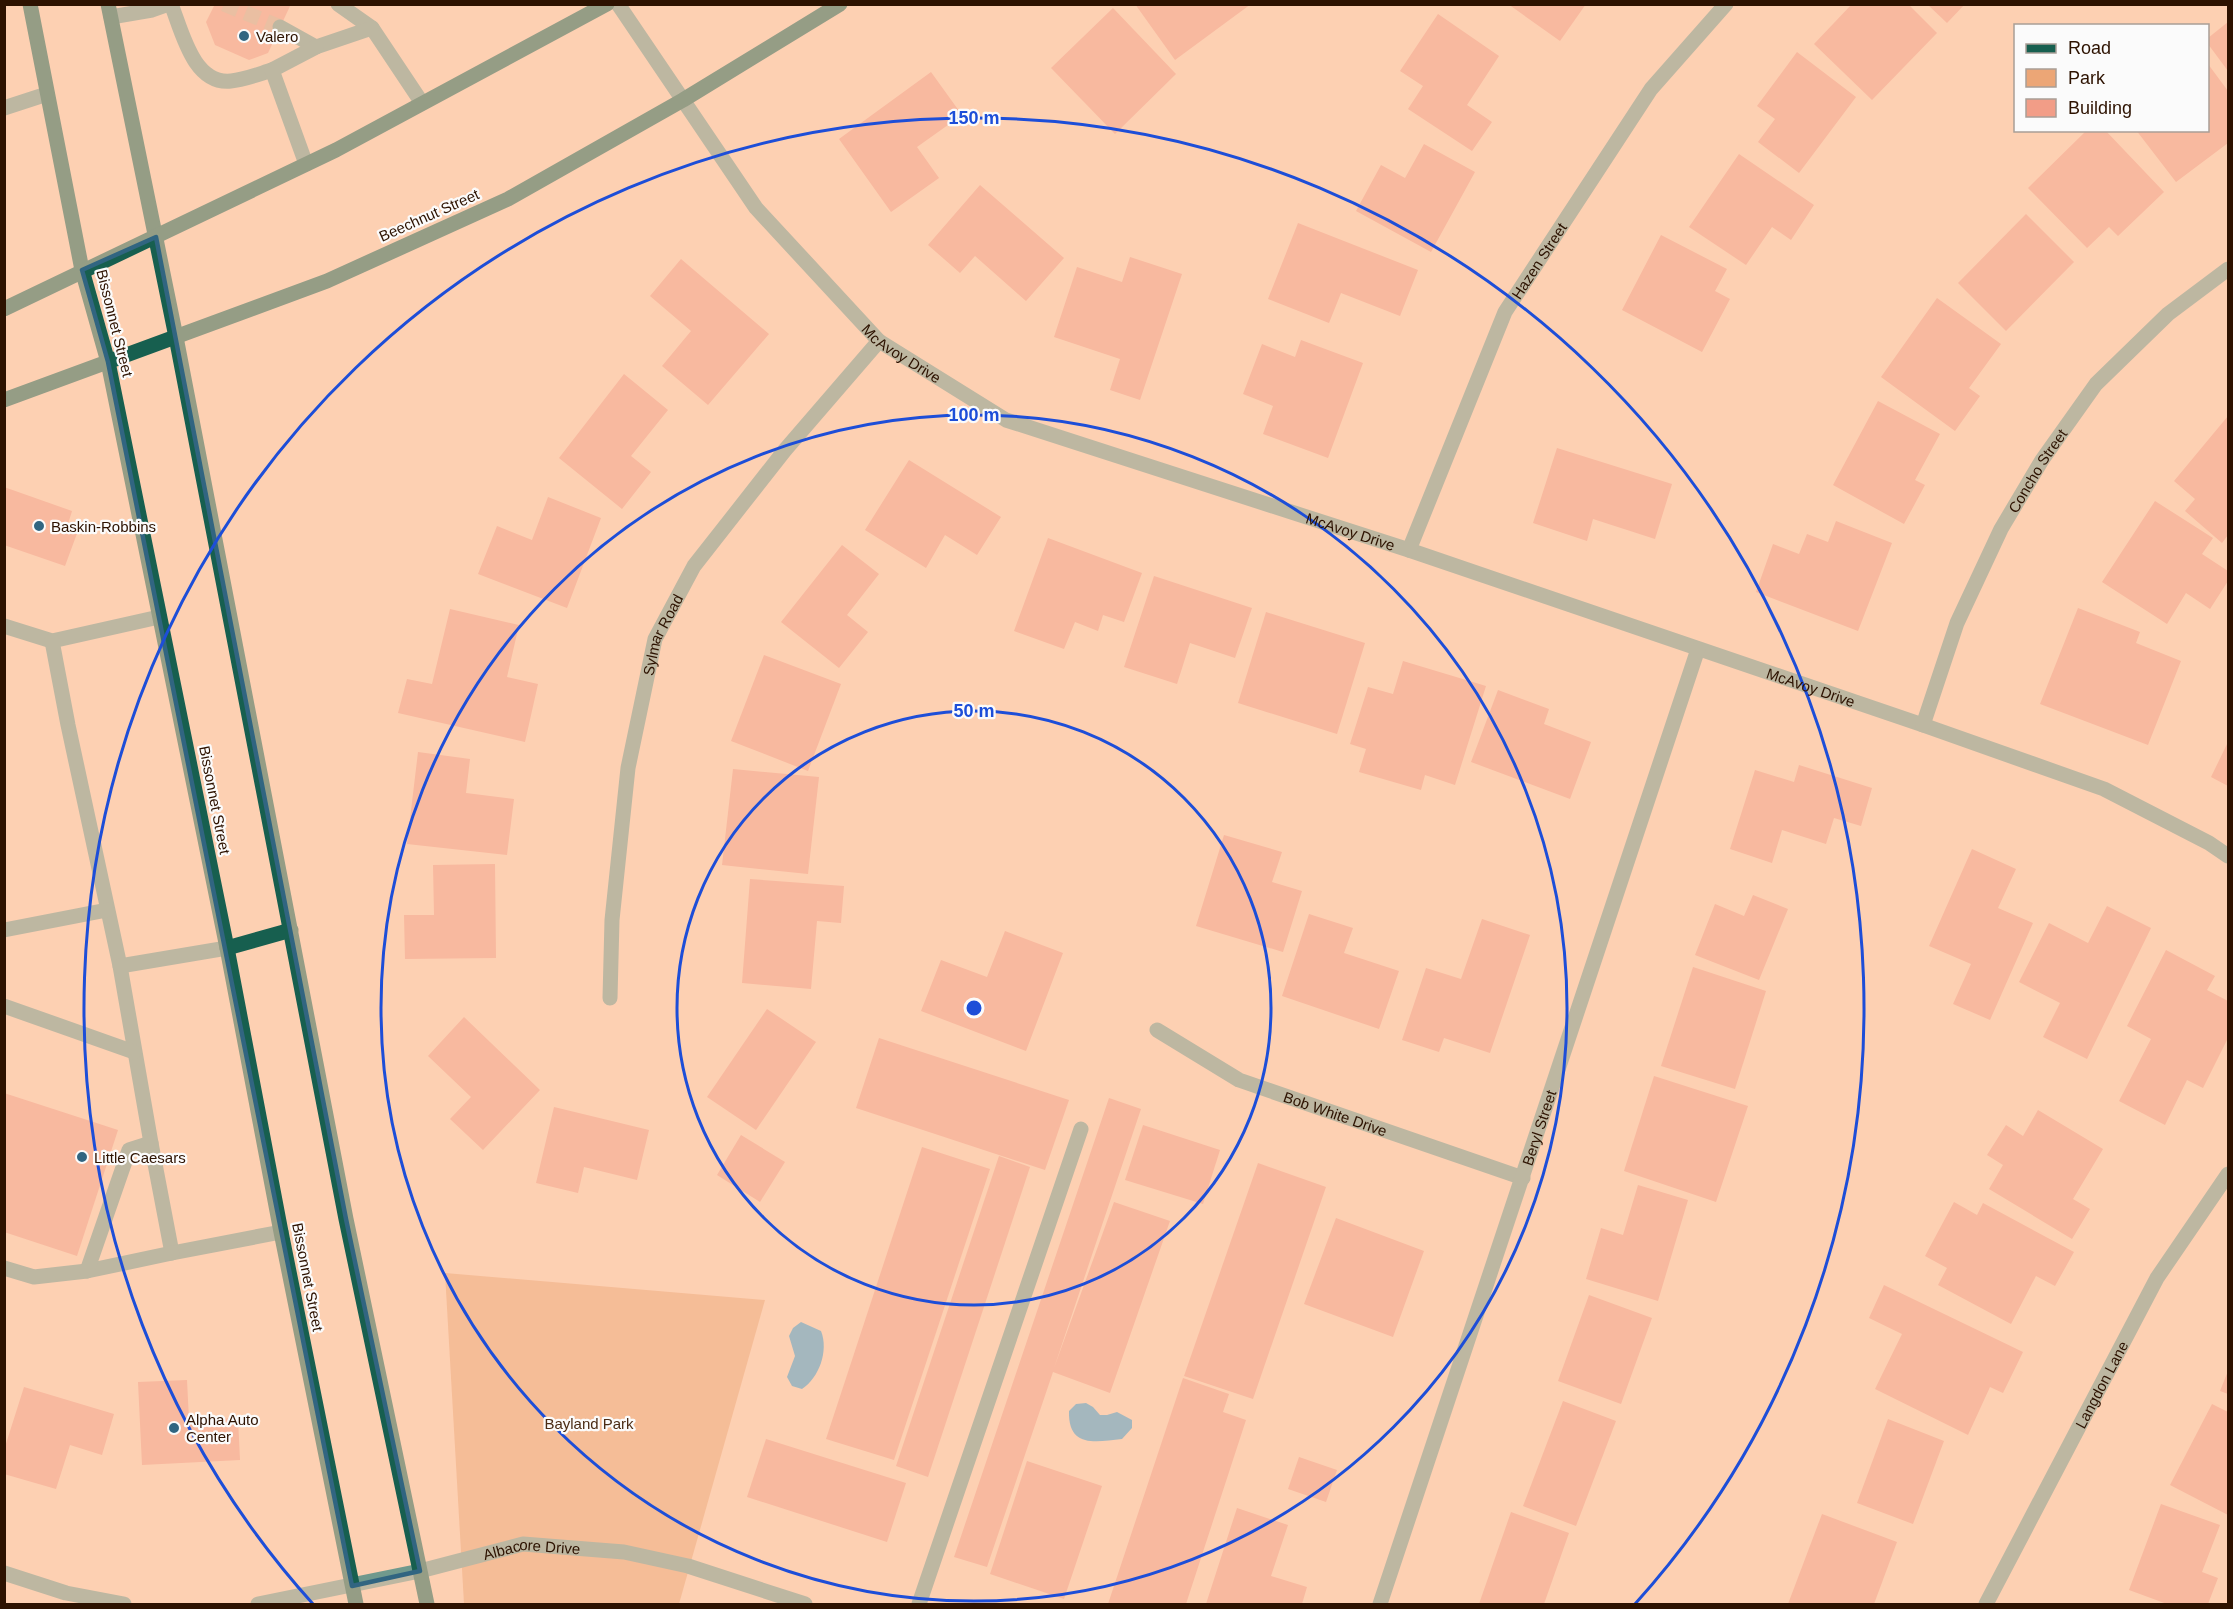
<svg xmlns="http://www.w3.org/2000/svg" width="2233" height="1609" viewBox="0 0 2233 1609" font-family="Helvetica,sans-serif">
<rect width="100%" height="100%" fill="#fdd0b2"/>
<path fill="#eca676" d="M445 1273 765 1300 679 1604H464Z"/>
<g fill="#389acd">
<path d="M801 1322 821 1331C829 1351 819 1378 802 1389L792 1386 787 1377 795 1356 789 1336 793 1328Z"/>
<path d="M1086 1403 1093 1407 1100 1415H1107L1117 1412 1132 1420V1428L1122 1439C1095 1442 1068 1448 1069 1411L1076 1404Z"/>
</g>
<g fill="#f29d87">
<path d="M215 4H291L268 53 249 60 215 45 206 22Z"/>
<path d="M1135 4H1251L1175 60Z"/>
<path d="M1508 4H1586L1560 41Z"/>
<path d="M1852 4H1908L1937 33 1872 100 1814 44Z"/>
<path d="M1927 4H1965L1947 23Z"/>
<path d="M1113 8 1176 74 1115 134 1051 68Z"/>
<path d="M1438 14 1499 56 1467 105 1492 122 1472 151 1408 109 1423 86 1400 71Z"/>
<path d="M2228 22V71L2208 44V38Z"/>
<path d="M1797 52 1856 97 1799 173 1758 142 1775 119 1757 106Z"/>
<path d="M2208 64 2228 91V143L2176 182 2136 130H2208Z"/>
<path d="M931 72 962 115 917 147 939 178 891 212 839 139Z"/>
<path d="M2087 130H2105L2164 192 2118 236 2109 227 2087 248 2028 188Z"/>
<path d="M1424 144 1475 172 1431 252 1356 211 1381 165 1405 178Z"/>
<path d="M1739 154 1814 205 1791 240 1772 227 1746 265 1689 227Z"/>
<path d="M980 185 1064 258 1026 301 975 256 960 273 928 245Z"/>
<path d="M2026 214 2074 262 2006 331 1958 283Z"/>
<path d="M1298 223 1418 270 1400 316 1341 293 1329 323 1268 299Z"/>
<path d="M1661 235 1727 269 1715 291 1730 299 1702 352 1622 310Z"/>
<path d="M1130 257 1182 274 1140 400 1110 390 1120 359 1054 337 1077 267 1122 282Z"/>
<path d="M681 259 769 334 708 405 662 366 691 331 650 296Z"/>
<path d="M1937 298 2001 344 1969 388 1980 396 1955 431 1881 377Z"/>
<path d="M1301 340 1363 363 1328 458 1263 434 1273 406 1243 394 1262 344 1295 357Z"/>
<path d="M624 374 668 410 631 456 651 472 622 509 559 458Z"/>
<path d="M1878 401 1940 434 1915 480 1925 485 1904 524 1833 485Z"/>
<path d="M2228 416V535L2222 543 2185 511 2195 499 2174 481Z"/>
<path d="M1557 448 1672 484 1655 539 1593 519 1587 541 1533 523Z"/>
<path d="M909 460 1001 517 977 555 945 535 926 568 865 530Z"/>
<path d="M4 487 72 511 68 524 79 528 65 566 4 545Z"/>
<path d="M548 497 601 518 567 608 478 574 497 526 532 540Z"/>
<path d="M2155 501 2213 538 2202 554 2228 571V581L2210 609 2186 593 2167 624 2102 582Z"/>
<path d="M1836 521 1892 543 1858 631 1756 592 1773 544 1799 554 1807 534 1828 542Z"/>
<path d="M1048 538 1142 573 1124 622 1103 615 1098 631 1075 622 1064 649 1014 631Z"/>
<path d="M842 545 879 574 847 615 868 632 839 668 781 622Z"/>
<path d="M1154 576 1252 608 1235 658 1190 643 1177 684 1124 667Z"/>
<path d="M2078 608 2140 632 2136 643 2181 661 2148 745 2040 704Z"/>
<path d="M450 609 519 625 507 677 538 684 525 742 398 713 407 679 432 684Z"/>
<path d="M1266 612 1365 643 1337 734 1238 703Z"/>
<path d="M764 655 841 684 808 771 731 741Z"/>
<path d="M1403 661 1486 686 1455 785 1425 775 1421 790 1359 772 1366 749 1350 744 1368 687 1393 694Z"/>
<path d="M1498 690 1549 709 1544 724 1591 742 1570 799 1471 762Z"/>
<path d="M2228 742V786L2211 777Z"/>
<path d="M418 752 470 759 466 793 514 799 507 855 407 844Z"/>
<path d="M1799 765 1872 788 1861 826 1834 818 1826 844 1782 830 1772 863 1730 849 1755 770 1794 782Z"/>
<path d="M733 769 819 777 808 874 722 865Z"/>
<path d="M1224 835 1282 852 1272 882 1302 891 1283 952 1196 926Z"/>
<path d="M1972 849 2016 869 1998 908 2033 923 1990 1020 1953 1004 1971 964 1929 946Z"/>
<path d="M495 864 496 958 405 959 404 915H434L433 865Z"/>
<path d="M750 879 844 886 841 923 817 921 811 989 742 983Z"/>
<path d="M1753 895 1788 909 1759 980 1695 955 1715 904 1744 916Z"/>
<path d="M2107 906 2151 928 2087 1059 2043 1037 2060 1003 2019 982 2049 923 2088 943Z"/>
<path d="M1309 914 1353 928 1344 953 1399 971 1379 1029 1282 996Z"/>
<path d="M1482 919 1530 935 1490 1053 1444 1038 1439 1052 1402 1040 1426 968 1461 979Z"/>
<path d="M1005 931 1063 953 1026 1051 921 1011 941 960 987 977Z"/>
<path d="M2166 950 2215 976 2207 990 2228 1001V1038L2203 1088 2187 1080 2165 1125 2119 1101 2151 1039 2127 1026Z"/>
<path d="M1693 967 1766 991 1735 1089 1661 1066Z"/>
<path d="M767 1009 816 1042 756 1130 707 1097Z"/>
<path d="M464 1017 540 1090 483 1150 450 1119 471 1097 428 1056Z"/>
<path d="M879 1038 1069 1100 1045 1170 856 1108Z"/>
<path d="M1654 1076 1748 1106 1716 1202 1624 1171Z"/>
<path d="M4 1093 118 1130 77 1256 4 1232Z"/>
<path d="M1109 1098 1141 1109 1054 1368 1114 1202 1170 1221 1110 1393 1053 1372 987 1567 954 1557Z"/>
<path d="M554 1107 649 1130 637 1180 584 1167 578 1193 536 1183Z"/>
<path d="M2038 1110 2103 1149 2073 1199 2090 1209 2072 1239 1989 1189 2003 1165 1987 1155 2006 1125 2023 1136Z"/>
<path d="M1143 1125 1220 1150 1203 1204 1125 1180Z"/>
<path d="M741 1135 785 1162 760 1202 717 1175Z"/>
<path d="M922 1147 990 1169 894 1460 826 1439Z"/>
<path d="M999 1156 1030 1167 928 1477 896 1466Z"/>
<path d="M1258 1163 1326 1187 1253 1399 1184 1376Z"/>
<path d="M1638 1185 1688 1200 1658 1301 1586 1279 1601 1228 1623 1235Z"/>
<path d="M1954 1202 1977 1215 1983 1203 2074 1252 2055 1286 2036 1276 2011 1324 1938 1285 1947 1268 1925 1256Z"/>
<path d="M1336 1218 1424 1251 1393 1337 1304 1304Z"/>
<path d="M1884 1285 2023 1352 2003 1393 1990 1387 1968 1435 1875 1389 1902 1334 1869 1318Z"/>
<path d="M1589 1295 1652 1318 1621 1404 1558 1381Z"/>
<path d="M2228 1371V1394L2220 1391Z"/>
<path d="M1183 1378 1229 1394 1223 1412 1246 1420 1186 1604H1108Z"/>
<path d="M187 1380 189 1420 238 1418 240 1460 142 1465 138 1382Z"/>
<path d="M24 1387 114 1414 102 1455 70 1445 56 1489 4 1474V1450Z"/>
<path d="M1563 1401 1616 1421 1576 1526 1523 1506Z"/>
<path d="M2212 1404 2228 1412V1515L2170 1485Z"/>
<path d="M1888 1419 1944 1441 1913 1524 1857 1503Z"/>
<path d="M766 1439 906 1483 887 1542 747 1497Z"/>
<path d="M1299 1457 1337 1470 1326 1502 1288 1489Z"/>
<path d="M1027 1461 1102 1486 1064 1599 990 1574Z"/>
<path d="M2161 1504 2220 1525 2202 1572 2218 1578 2208 1604H2167L2129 1590Z"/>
<path d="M1237 1508 1288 1525 1271 1576 1307 1587 1302 1604H1206Z"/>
<path d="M1511 1512 1569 1533 1544 1604H1479Z"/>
<path d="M1822 1514 1897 1542 1874 1604H1788Z"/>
</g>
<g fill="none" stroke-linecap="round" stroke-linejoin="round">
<path stroke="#d3aa8e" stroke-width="15" stroke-dasharray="15 8" stroke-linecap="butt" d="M224 4 280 27"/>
<g stroke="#70998d" stroke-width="15">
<path d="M171 4C182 31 193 85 231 81 244 80 259 74 272 70"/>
<path d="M338 4 372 28 422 103"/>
<path id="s1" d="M618 4 756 208 879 341 1006 420 1409 550 1923 725 2104 789 2209 843 2228 856"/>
<path d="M111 17 152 10 169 4"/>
<path d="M280 27 316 47 372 28"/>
<path d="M4 108 47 94"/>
<path d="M306 164 272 70 316 47"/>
<path id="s2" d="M1409 550 1505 312 1651 89 1726 4"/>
<path d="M4 626 52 641 159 617"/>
<path d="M52 641 68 725 120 966 151 1143 172 1253 281 1232"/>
<path id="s3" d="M1923 725 1957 623 2001 529 2042 460 2096 384 2168 314 2228 269"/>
<path d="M4 930 107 910"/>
<path d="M120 966 227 948"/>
<path id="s4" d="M610 998 612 920 628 768 655 639 694 566 785 450 879 341"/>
<path d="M4 1006 134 1052"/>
<path id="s5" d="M1157 1030 1239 1080 1523 1178"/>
<path d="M4 1268 34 1277 87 1271 172 1253"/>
<path d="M87 1271 129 1150 151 1143"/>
<path d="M4 1573 66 1593 124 1604"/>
<path id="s6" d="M258 1604 420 1571 523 1544 624 1552 688 1566 805 1604"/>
<path d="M919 1604 1081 1129"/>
<path id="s7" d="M1380 1604 1698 649"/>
<path id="s8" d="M1986 1604 2157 1278 2228 1174"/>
</g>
<g stroke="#175f4f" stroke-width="15">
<path d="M30 4 82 270 108 362 227 948 281 1232 356 1604"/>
<path d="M108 4 176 337 346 1219 427 1604"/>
<path d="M4 309 336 150 607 4"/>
<path d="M4 400 327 281 508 199 683 100 840 4"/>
<path d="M227 948 291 930"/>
</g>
</g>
<path d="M0 0H2233V1609H0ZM156 237 346 1219 420 1571 352 1586 108 362 82 270Z" fill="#fdd0b2" fill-opacity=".55" fill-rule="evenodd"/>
<path fill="none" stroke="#316581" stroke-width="4.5" stroke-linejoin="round" d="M156 237 346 1219 420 1571 352 1586 108 362 82 270Z"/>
<g fill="none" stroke="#1d4ed8" stroke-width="3">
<circle cx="974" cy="1008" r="297"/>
<circle cx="974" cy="1008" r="593"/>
<path d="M313 1604A890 890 0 1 1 1635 1604"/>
</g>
<g fill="#316581" stroke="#fbfbfb" stroke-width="2">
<circle cx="244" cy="36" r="6"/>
<circle cx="39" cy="526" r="6"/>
<circle cx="82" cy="1157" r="6"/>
<circle cx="174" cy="1428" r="6"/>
</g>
<g text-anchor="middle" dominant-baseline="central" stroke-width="4.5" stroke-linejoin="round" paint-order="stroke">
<g font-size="15" fill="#2d1200" stroke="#fbfbfb" text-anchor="start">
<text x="256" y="36">Valero</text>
<text x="51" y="526">Baskin-Robbins</text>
<text x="94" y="1157">Little Caesars</text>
<text x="186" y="1419">Alpha Auto<tspan x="186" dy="17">Center</tspan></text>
</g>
<g font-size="15" fill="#2d1200" stroke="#fbfbfb">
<text transform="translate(429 215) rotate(-24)">Beechnut Street</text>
<text stroke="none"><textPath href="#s2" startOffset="318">Hazen Street</textPath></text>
<text transform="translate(115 323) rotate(76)">Bissonnet Street</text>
<text stroke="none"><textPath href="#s1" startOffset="453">McAvoy Drive</textPath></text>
<text stroke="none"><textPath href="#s3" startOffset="280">Concho Street</textPath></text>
<text stroke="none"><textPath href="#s1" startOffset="939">McAvoy Drive</textPath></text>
<text stroke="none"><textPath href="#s4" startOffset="369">Sylmar Road</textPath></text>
<text stroke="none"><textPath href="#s1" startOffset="1425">McAvoy Drive</textPath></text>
<text transform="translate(215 800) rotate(79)">Bissonnet Street</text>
<text stroke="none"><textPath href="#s5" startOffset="198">Bob White Drive</textPath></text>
<text stroke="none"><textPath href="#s7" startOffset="502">Beryl Street</textPath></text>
<text transform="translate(308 1277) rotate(79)">Bissonnet Street</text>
<text stroke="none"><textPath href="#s8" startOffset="248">Langdon Lane</textPath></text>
<text stroke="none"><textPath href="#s6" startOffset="280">Albacore Drive</textPath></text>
</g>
<g font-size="15" fill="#4b2c15" stroke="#fbfbfb">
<text x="589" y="1423">Bayland Park</text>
</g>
</g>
<circle cx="974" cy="1008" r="9" fill="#1d4ed8" stroke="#fbfbfb" stroke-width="3"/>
<g font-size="18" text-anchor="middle" font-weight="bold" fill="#1d4ed8" stroke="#fbfbfb" stroke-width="4.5" stroke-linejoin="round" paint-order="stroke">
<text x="974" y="124">150 m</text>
<text x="974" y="421">100 m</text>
<text x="974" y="717">50 m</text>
</g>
<rect width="2233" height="1609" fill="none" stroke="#2d1200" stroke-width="12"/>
<rect x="2014" y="24" width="195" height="108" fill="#fbfbfb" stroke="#a99e97" stroke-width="1.5"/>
<rect x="2026" y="44" width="30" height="9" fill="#175f4f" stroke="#a99e97" stroke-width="1.5"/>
<text x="2068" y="54" font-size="18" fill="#2d1200">Road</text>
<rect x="2026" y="69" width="30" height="18" fill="#eca676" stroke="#a99e97" stroke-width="1.5"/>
<text x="2068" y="84" font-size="18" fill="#2d1200">Park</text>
<rect x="2026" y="99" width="30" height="18" fill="#f29d87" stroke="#a99e97" stroke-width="1.5"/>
<text x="2068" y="114" font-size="18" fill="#2d1200">Building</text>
</svg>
